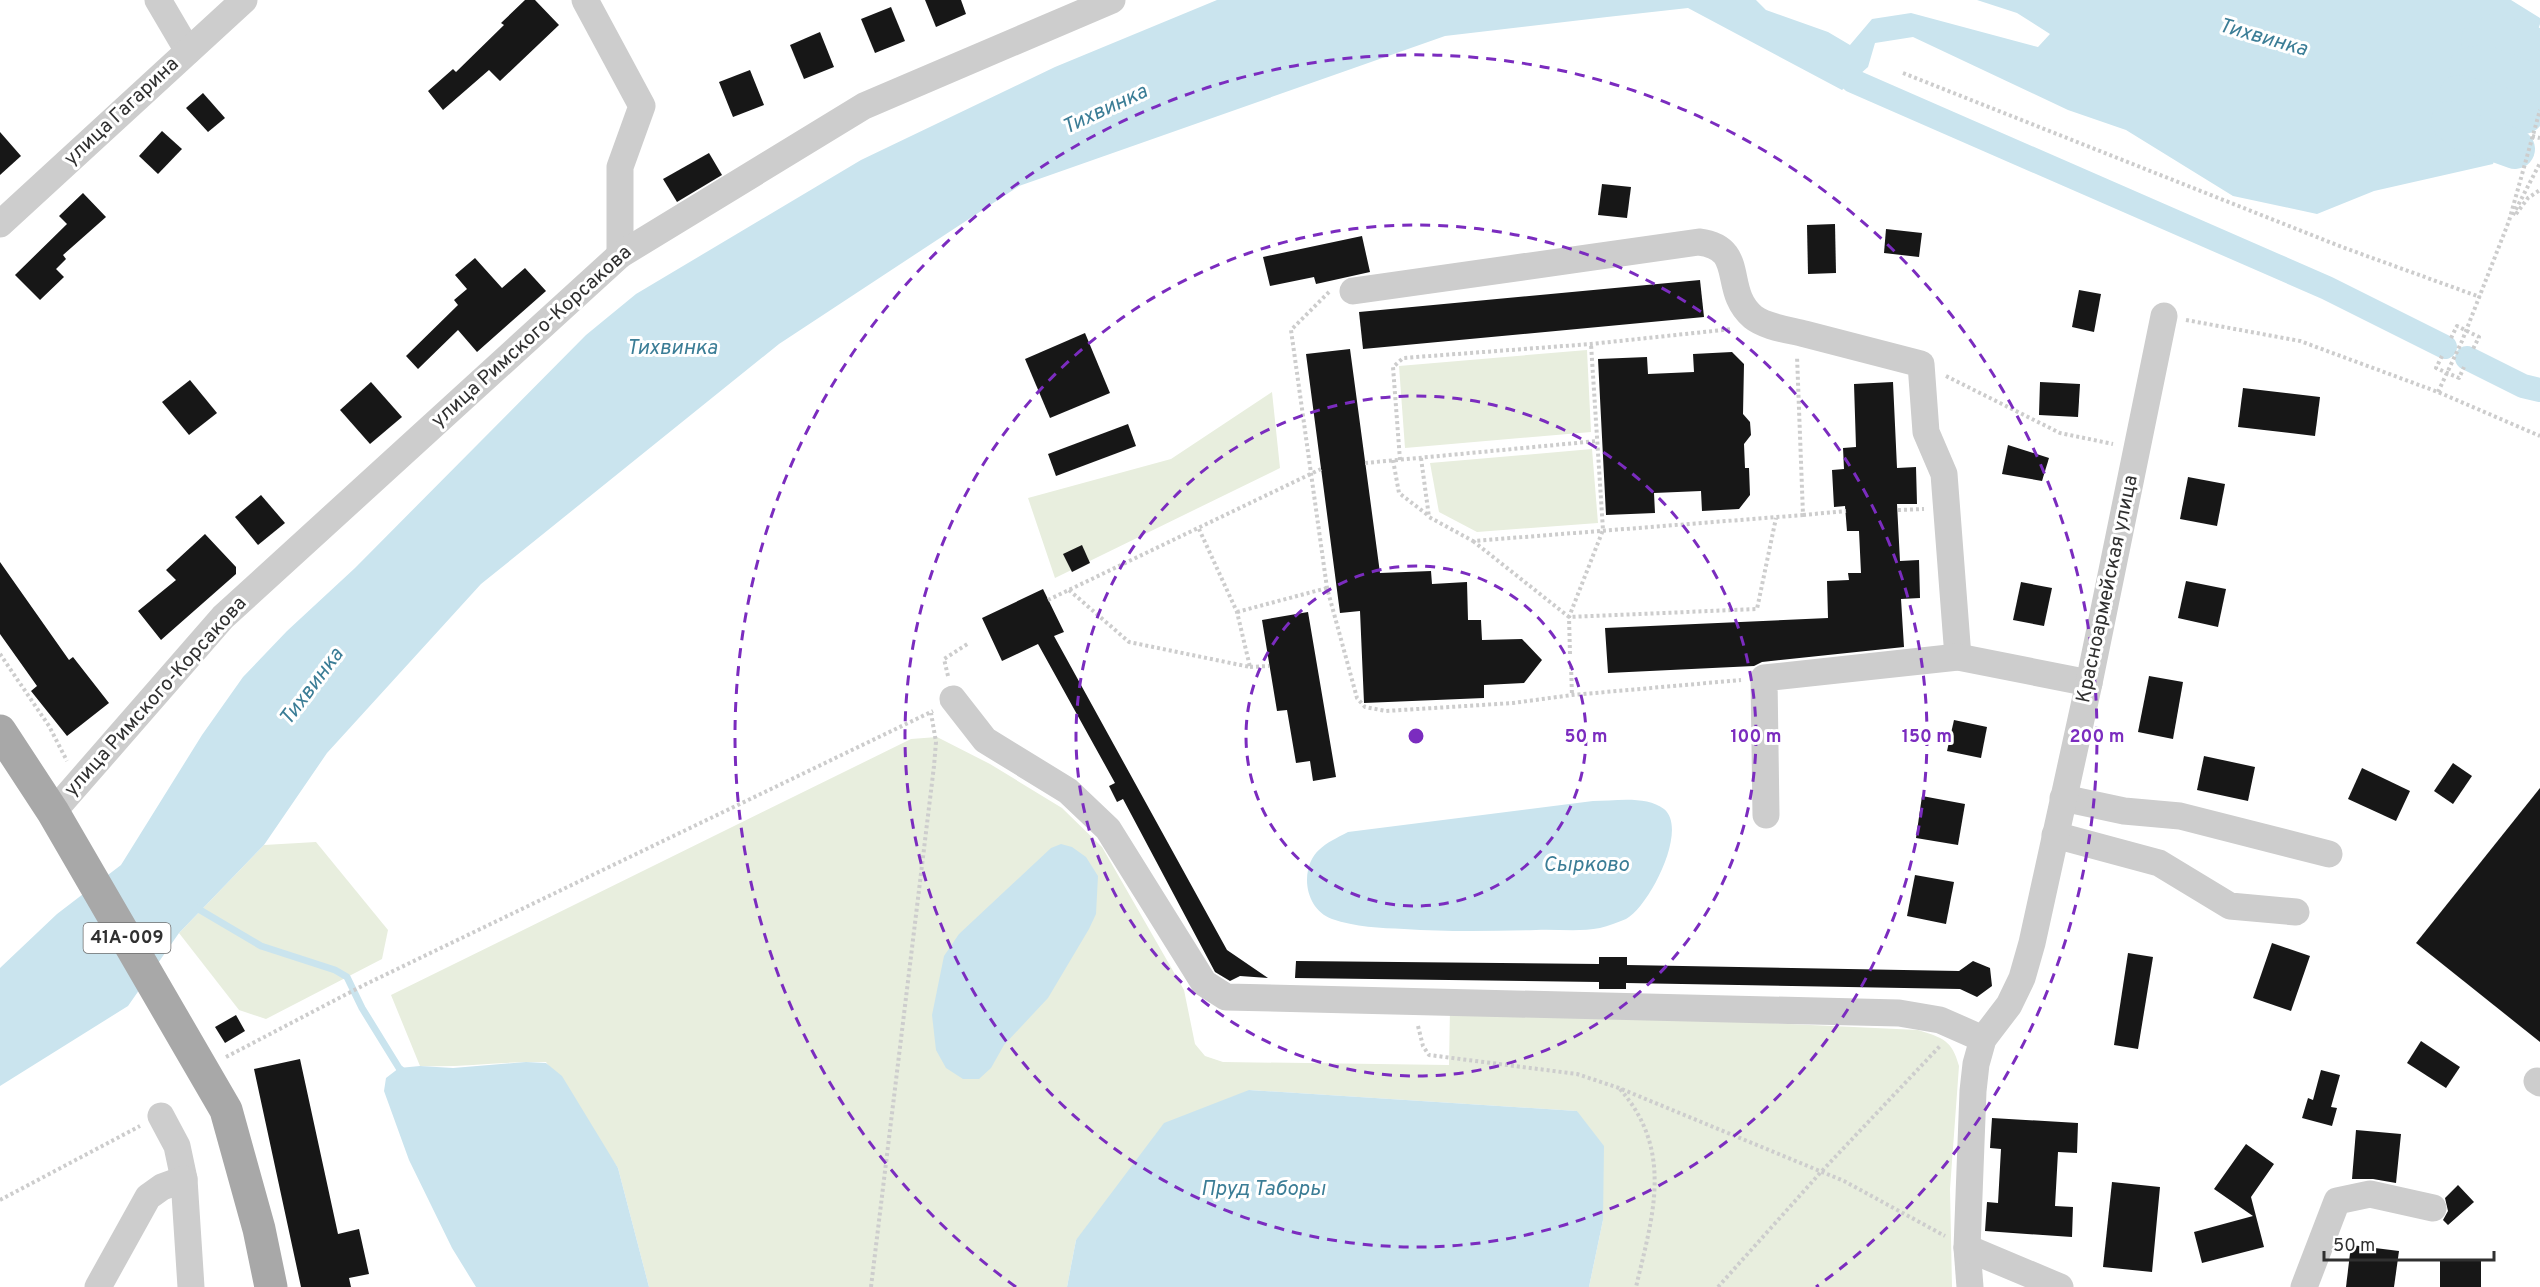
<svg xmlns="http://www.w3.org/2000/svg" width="2540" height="1287" viewBox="0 0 2540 1287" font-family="Overpass,sans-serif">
<rect width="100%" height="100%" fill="#fff"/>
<g fill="#e8eede">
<path d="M1587 350 1591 432 1405 448 1399 366Z"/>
<path d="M1272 392 1280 468 1055 578 1028 498 1171 459Z"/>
<path d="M1592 449 1598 523 1477 532 1439 512 1430 463Z"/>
<path d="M937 737 990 764 1062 808 1102 847 1184 990 1195 1044 1205 1056 1223 1062 1449 1065 1450 1008 1918 1030C1943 1038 1952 1040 1959 1066L1950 1189 1952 1287H1589L1603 1220 1577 1111 1250 1090 1076 1240 1067 1287H649L618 1168 546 1062C504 1061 462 1068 420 1066L391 995 911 739Z"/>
<path d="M316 842 388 930 382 959 266 1019 239 1010 179 933 264 845Z"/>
</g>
<g fill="#cae4ee">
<path d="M1217 0H1756L1766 10 1828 32 1850 45 1872 19 1911 13 2038 47 2050 34 2017 13 1977 0H2511L2540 18V24L2493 164 2374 191 2317 214 2233 196 2126 130 2068 110 1913 37 1875 43 1868 67 1842 90 1688 8 1607 17 1445 36 1019 186 779 344 481 584 327 753 264 845 179 933 128 1006 0 1086V968L57 914 121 865 202 735 243 677 287 631 355 568 586 335 636 294 861 160 1055 67Z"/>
<path d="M1593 801C1614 801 1646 795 1664 809 1689 829 1649 907 1626 919 1618 922 1608 926 1600 928 1580 932 1557 929 1536 930 1492 931 1448 932 1404 929 1381 928 1355 927 1332 919 1316 913 1307 897 1307 880 1308 851 1325 844 1348 832Z"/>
<path d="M1061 844 1072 847 1086 857 1098 876 1096 914 1089 929 1048 998 1004 1045 991 1068 979 1079H963L946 1068 936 1050 932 1015 944 956 959 934 1051 848Z"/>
<path d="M526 1062 546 1063 562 1076 618 1168 649 1287H476L452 1248 409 1160 384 1091 386 1078 399 1068 420 1066 453 1068Z"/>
<path d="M1249 1090 1577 1111 1604 1146 1603 1220 1589 1287H1067L1076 1240 1164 1123Z"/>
</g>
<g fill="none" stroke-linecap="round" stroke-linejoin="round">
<path stroke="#cae4ee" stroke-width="7" d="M195 907 261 946 335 970 347 977 362 1008 399 1068 404 1072"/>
<g stroke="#cae4ee" stroke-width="24">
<path d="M1853 81 2327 288 2445 347"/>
<path d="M2467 358 2523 386 2540 390"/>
</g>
<g stroke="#cae4ee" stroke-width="40">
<path d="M2481 40 2495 34 2540 49"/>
<path d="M2469 67 2484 65 2535 84"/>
<path d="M2459 95 2524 114"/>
<path d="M2451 121 2462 130 2515 149"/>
</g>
</g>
<g fill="#171717">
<path d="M525 0H535L559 25 500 81 489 70 443 110 428 91 453 69 456 72 504 25 501 23Z"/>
<path d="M925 0H961L966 14 936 27Z"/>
<path d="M891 7 905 41 875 53 861 19Z"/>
<path d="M820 32 834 67 804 79 790 45Z"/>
<path d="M750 70 764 105 733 117 719 82Z"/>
<path d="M203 93 225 118 208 132 186 108Z"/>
<path d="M162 131 182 149 158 174 139 156Z"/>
<path d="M0 132 21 156 0 175Z"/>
<path d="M709 153 722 175 677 202 663 179Z"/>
<path d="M1602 184 1631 187 1627 218 1598 215Z"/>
<path d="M83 193 106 217 63 255 66 259 56 269 64 277 40 300 15 275 67 224 59 216Z"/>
<path d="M1835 224 1836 273 1808 274 1807 225Z"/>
<path d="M1886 229 1922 233 1919 257 1884 253Z"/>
<path d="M1362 236 1370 272 1316 284 1314 277 1270 286 1263 257Z"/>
<path d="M475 258 502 288 525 268 546 291 477 352 458 330 418 369 406 356 458 305 454 300 467 289 455 275Z"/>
<path d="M1700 280 1704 317 1363 349 1359 312Z"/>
<path d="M2079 290 2101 294 2094 332 2072 327Z"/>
<path d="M1085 333 1110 393 1050 418 1025 359Z"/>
<path d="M1350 349 1380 573 1431 571 1432 584 1467 582 1468 620H1481L1482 640 1522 639 1542 660 1524 683 1484 685V698L1364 703 1360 611 1340 613 1306 354Z"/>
<path d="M1732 352 1744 364 1743 414 1750 422 1751 435 1744 444 1745 468H1749L1750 495 1739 509 1702 511 1701 491 1654 493 1655 513 1606 515 1598 359 1647 357 1648 374 1694 372 1693 354Z"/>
<path d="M190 380 217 413 189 435 162 402Z"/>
<path d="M371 382 402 417 370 444 340 410Z"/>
<path d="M1893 382 1897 468 1916 467 1917 504H1897L1900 561 1919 560 1920 598 1901 599 1904 647 1762 662 1754 666 1608 673 1605 628 1828 618 1827 581 1849 580 1848 573H1861L1859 531H1847L1845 506 1834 507 1832 470 1844 469 1843 448 1856 447 1854 384Z"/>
<path d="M2040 382 2080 384 2078 417 2039 415Z"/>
<path d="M2243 388 2320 397 2315 436 2238 427Z"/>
<path d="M1128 424 1136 446 1056 476 1048 454Z"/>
<path d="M2008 445 2049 458 2042 481 2002 474Z"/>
<path d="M2188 477 2225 484 2217 526 2180 519Z"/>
<path d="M261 495 285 523 258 545 235 517Z"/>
<path d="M205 534 236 567V574L161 640 138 611 176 580 166 570Z"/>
<path d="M1082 545 1090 563 1072 572 1063 554Z"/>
<path d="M0 562 69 660 73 657 109 703 67 736 31 691 37 686 0 634Z"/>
<path d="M2186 581 2226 589 2218 627 2178 618Z"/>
<path d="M2021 582 2052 588 2044 626 2013 620Z"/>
<path d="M1043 589 1064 632 1054 636 1227 950 1268 978 1240 976 1230 981 1215 972 1123 799 1117 802 1109 786 1115 783 1038 644 1002 661 982 618Z"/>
<path d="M1308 612 1336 777 1313 781 1310 761 1296 763 1287 710 1277 711 1262 620Z"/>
<path d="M2149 676 2183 682 2173 739 2138 732Z"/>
<path d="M1954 720 1987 727 1981 758 1947 751Z"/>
<path d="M2204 756 2255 767 2248 801 2197 790Z"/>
<path d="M2453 763 2472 776 2453 804 2434 791Z"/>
<path d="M2362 768 2410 791 2396 821 2348 799Z"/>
<path d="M2540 788V1042L2416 943Z"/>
<path d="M1922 796 1965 804 1958 845 1916 838Z"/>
<path d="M1915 875 1954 882 1946 924 1907 916Z"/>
<path d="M2272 943 2310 956 2291 1011 2253 998Z"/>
<path d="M2128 953 2153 957 2138 1049 2114 1045Z"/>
<path d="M1599 957H1627V965L1959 971 1973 961 1990 968 1992 986 1977 997 1960 989 1626 983V989H1599V982L1295 978 1296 961 1599 964Z"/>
<path d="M236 1015 245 1031 225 1043 215 1027Z"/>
<path d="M2421 1041 2460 1067 2446 1088 2407 1063Z"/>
<path d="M300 1059 338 1234 359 1229 369 1274 349 1278 351 1287H301L254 1069Z"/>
<path d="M2321 1070 2340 1075 2331 1107 2337 1108 2332 1126 2302 1118 2308 1098 2313 1100Z"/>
<path d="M1992 1118 2078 1123 2077 1153 2058 1152 2055 1206 2073 1207 2072 1237 1985 1231 1987 1202 1998 1203 2001 1149 1990 1148Z"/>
<path d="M2356 1130 2401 1134 2396 1183 2373 1179H2352Z"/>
<path d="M2246 1144 2274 1164 2251 1197 2264 1247 2202 1263 2194 1232 2253 1216 2214 1189Z"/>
<path d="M2112 1182 2160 1187 2152 1272 2103 1267Z"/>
<path d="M2458 1185 2474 1202 2448 1225 2443 1220 2448 1211 2445 1198Z"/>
<path d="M2351 1245 2399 1251 2394 1287H2346Z"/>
<rect x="2440" y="1259" width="41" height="28"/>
</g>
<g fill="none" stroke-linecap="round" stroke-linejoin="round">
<g stroke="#cdcdcd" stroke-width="4" stroke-dasharray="3 3" stroke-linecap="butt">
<path d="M1903 73 2342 247 2480 297"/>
<path d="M2532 136 2540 138"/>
<path d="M2516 214 2528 198 2540 190"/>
<path d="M2513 215 2540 163"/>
<path d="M1329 292 1291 330 1327 588 1357 698 1365 707 1386 711 1513 703 1572 695 1741 680"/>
<path d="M2186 320 2300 341 2438 392 2540 436"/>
<path d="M2451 338 2457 326 2479 337 2473 349"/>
<path d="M2442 356 2436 368 2459 378 2464 367"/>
<path d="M1946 376 2060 433 2113 444"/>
<path d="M2438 392 2462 341 2509 221 2540 110"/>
<path d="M1421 458 1429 517 1473 541 1803 515 1797 356"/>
<path d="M1393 460 1399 493 1429 516"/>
<path d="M1400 460 1393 367 1403 358 1591 344 1732 329"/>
<path d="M1365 463 1597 441"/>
<path d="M1898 510 1924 509"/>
<path d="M1803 515 1846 511"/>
<path d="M1473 541 1569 617 1757 609 1776 518"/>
<path d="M1069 590 1129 642 1250 667 1237 612 1199 529"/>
<path d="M1048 600 1321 469"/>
<path d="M1237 612 1327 588"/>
<path d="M0 654 49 726 67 761"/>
<path d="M1570 654 1569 617 1603 530 1591 344"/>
<path d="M1571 666 1572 695"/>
<path d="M1250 667 1269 666"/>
<path d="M948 676 944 659 969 643"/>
<path d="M1418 1026 1423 1046 1429 1055 1577 1074 1619 1088 1844 1181 1945 1236"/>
<path d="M226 1057 364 985 933 711"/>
<path d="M1620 1089C1674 1151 1653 1215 1636 1287"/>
<path d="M0 1200 140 1126"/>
<path d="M871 1287 934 766 936 742 931 713"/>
<path d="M1718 1287 1821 1172 1940 1046"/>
</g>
<g stroke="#cdcdcd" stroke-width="27">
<path d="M158 0 188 51"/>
<path d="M585 0 642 106 620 167V255"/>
<path d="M0 224 244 0"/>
<path d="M1353 291 1699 242C1748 248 1721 290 1753 317 1765 327 1790 330 1805 334 1844 344 1883 354 1921 364L1926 432 1944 474 1958 657"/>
<path d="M953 699 985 740 1068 791 1108 829 1204 983 1226 997 1899 1013 1940 1020 1983 1039"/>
<path d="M2063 798 2124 811 2180 816 2329 854"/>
<path d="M53 812 223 617 620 255 864 106 1112 0"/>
<path d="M1766 815 1764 678 1958 657 2089 683"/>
<path d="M2055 835 2159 863 2230 906 2296 912"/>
<path d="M2537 1081 2540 1083"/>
<path d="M161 1116 177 1146 184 1179"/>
<path d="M1967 1248 1970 1287"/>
<path d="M98 1287 148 1197 162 1187 184 1179 191 1287"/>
<path d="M2060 1287 1967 1248 1973 1091 1976 1064 1983 1039 2009 1005 2022 978 2032 943 2089 683 2164 316"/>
<path d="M2304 1287 2337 1201 2370 1194 2433 1208"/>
</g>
<path stroke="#a8a8a8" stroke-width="33" d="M0 731 53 812 226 1110 259 1229 271 1287"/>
</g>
<g fill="none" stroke="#7b2cbf" stroke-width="3" stroke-dasharray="10 8">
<circle cx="1416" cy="736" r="170"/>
<circle cx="1416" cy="736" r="340"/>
<circle cx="1416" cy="736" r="511"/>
<path d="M1016 1287A681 681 0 1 1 1816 1287"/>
</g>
<g text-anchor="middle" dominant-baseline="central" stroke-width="6" stroke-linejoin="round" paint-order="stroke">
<rect fill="#fff" stroke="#6e6e6e" stroke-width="1.5" x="83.5" y="923" width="87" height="30" rx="4.5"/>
<g font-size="18" font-weight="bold" fill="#303030">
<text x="127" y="938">41А-009</text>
</g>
<g font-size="20" fill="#303030" stroke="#fff">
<text transform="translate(122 112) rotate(-43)">улица Гагарина</text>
<text transform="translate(532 337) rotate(-42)">улица Римского-Корсакова</text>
<text transform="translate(2108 589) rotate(-78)">Красноармейская улица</text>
<text transform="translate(156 697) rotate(-48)">улица Римского-Корсакова</text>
</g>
<g font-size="21" font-style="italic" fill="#3b7d96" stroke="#fff">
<text transform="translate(2263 38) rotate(16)">Тихвинка</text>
<text transform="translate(1105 110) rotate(-25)">Тихвинка</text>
<text x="672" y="348">Тихвинка</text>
<text transform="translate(312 687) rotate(-53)">Тихвинка</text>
<text x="1586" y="865">Сырково</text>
<text x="1263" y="1189">Пруд Таборы</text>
</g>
</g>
<circle cx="1416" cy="736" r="9" fill="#7b2cbf" stroke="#fff" stroke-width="3"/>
<g font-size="18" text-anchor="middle" font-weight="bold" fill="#7b2cbf" stroke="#fff" stroke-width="6" stroke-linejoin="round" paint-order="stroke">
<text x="1586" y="742">50 m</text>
<text x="1756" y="742">100 m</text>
<text x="1927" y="742">150 m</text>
<text x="2097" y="742">200 m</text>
</g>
<path d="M2324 1251v9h170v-9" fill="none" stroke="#303030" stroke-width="3"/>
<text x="2333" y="1251" font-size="18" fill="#303030" stroke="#ffffff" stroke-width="4.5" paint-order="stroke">50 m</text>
</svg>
